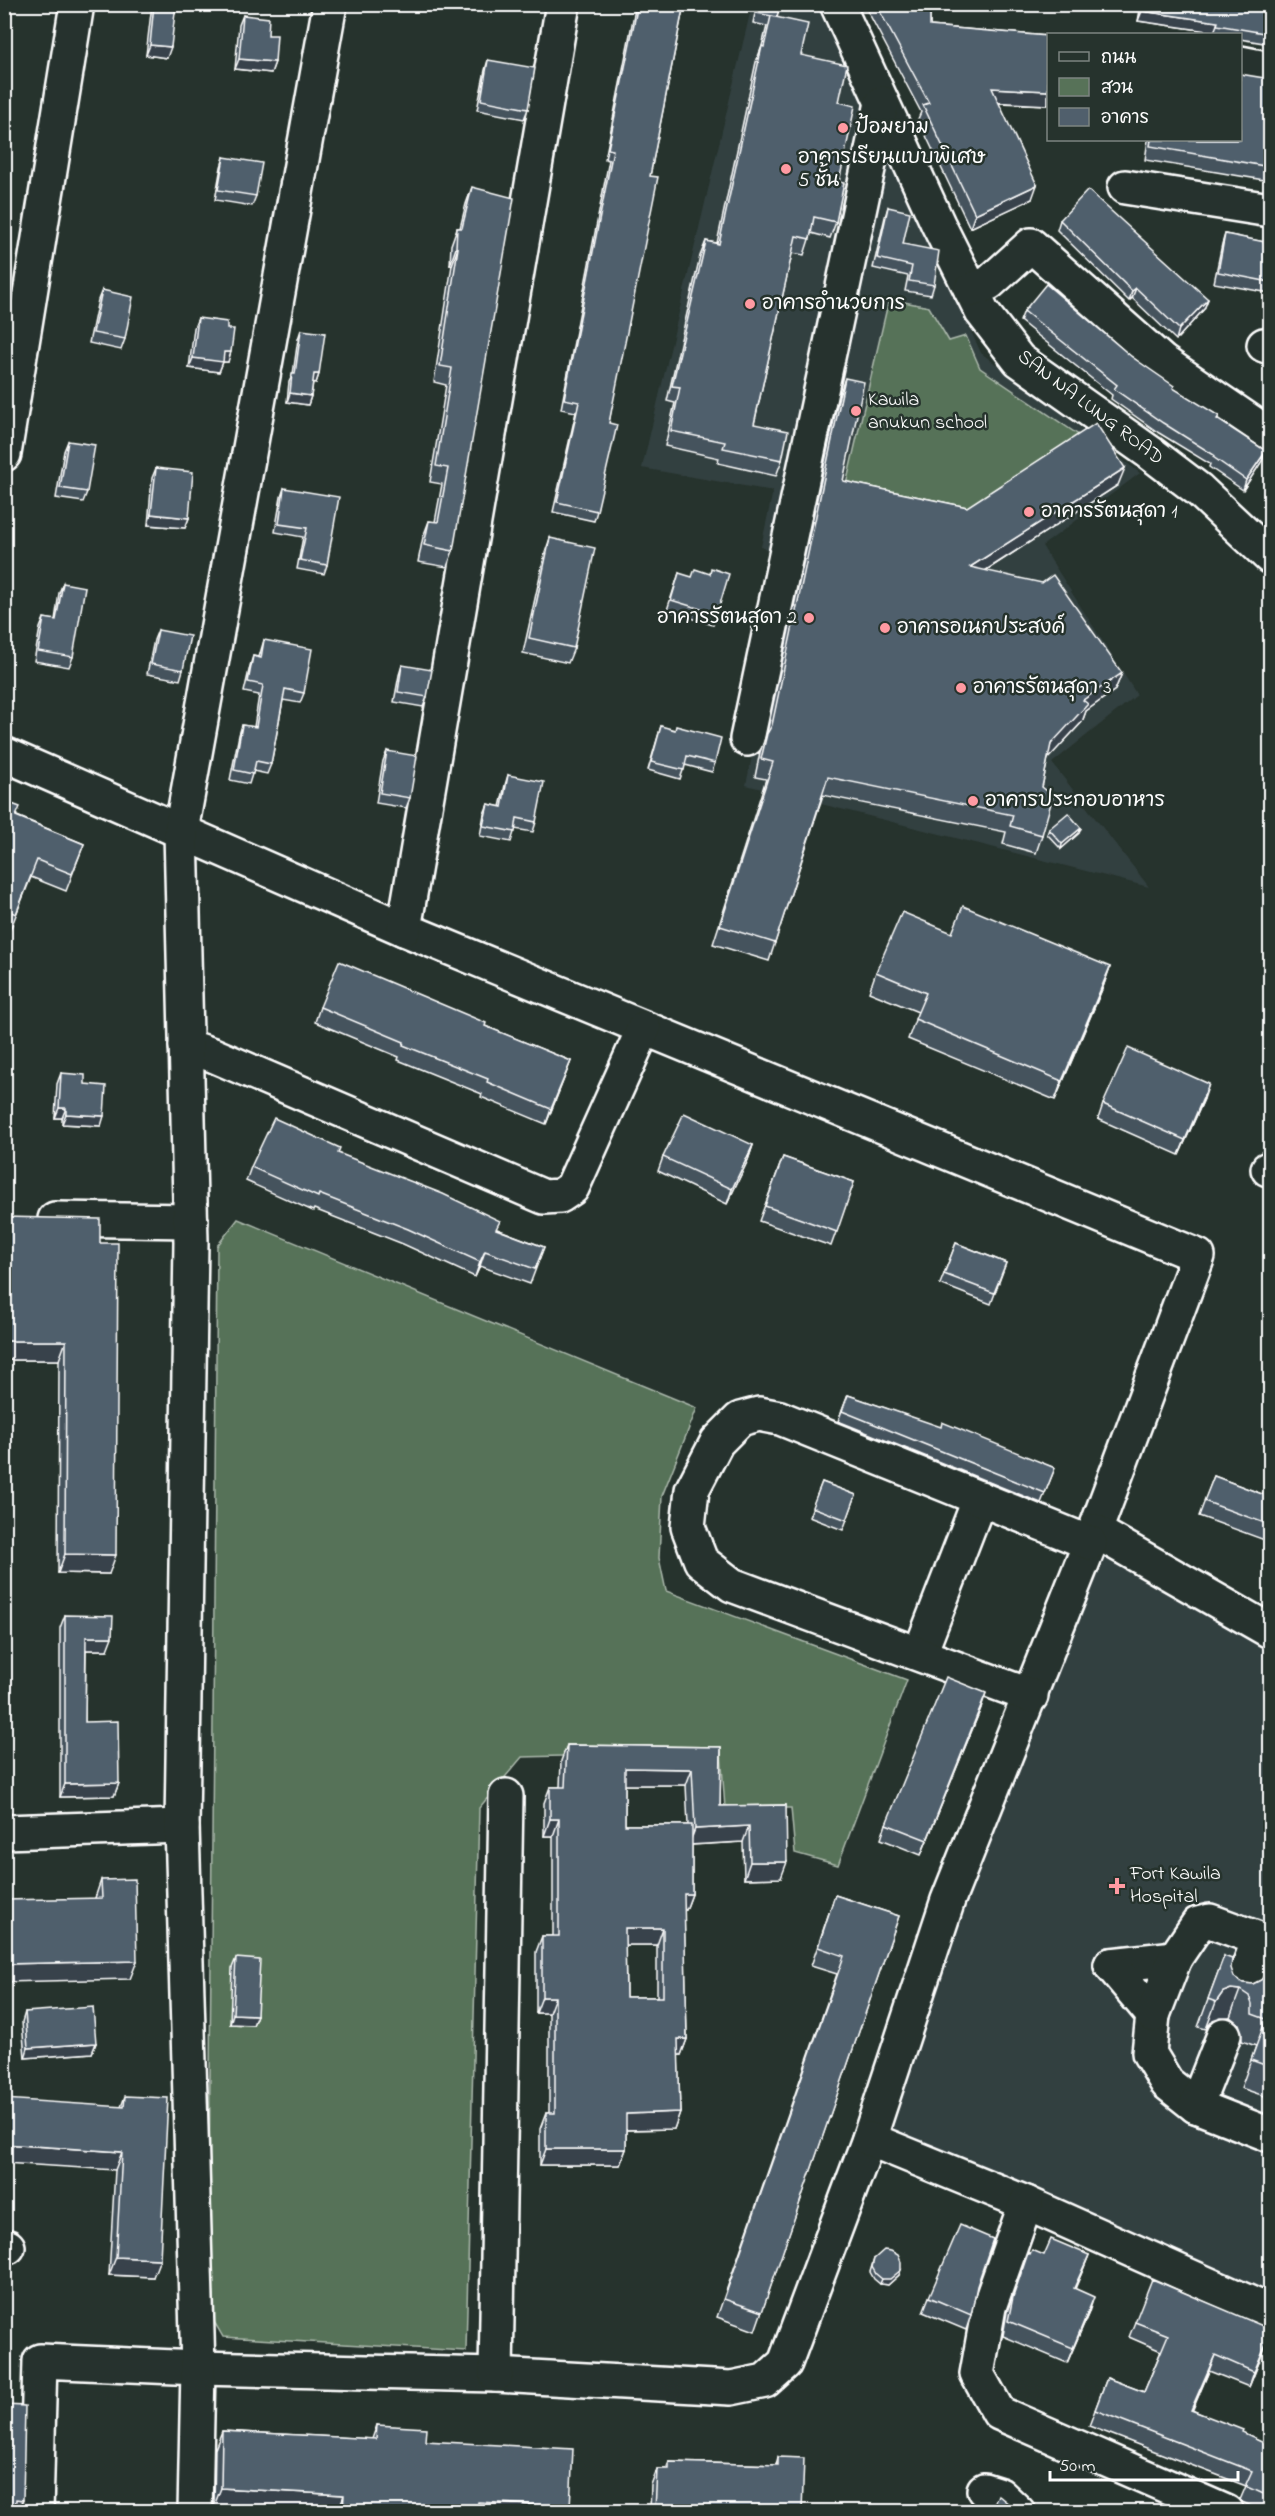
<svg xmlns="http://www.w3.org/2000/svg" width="1275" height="2516" viewBox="0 0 1275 2516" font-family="'Indie Flower','Playpen Sans Thai',sans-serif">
<rect width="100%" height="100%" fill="#26332d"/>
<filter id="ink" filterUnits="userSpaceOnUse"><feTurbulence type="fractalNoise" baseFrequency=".0167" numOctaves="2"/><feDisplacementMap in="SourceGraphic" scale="12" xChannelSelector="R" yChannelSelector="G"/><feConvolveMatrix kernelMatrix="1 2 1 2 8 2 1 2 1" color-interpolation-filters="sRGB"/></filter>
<g filter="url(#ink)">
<g fill="#334040">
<path d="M752 5H820L981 353 1140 473 1042 546 1137 695 1052 763 1149 887 746 785 793 563 761 547 773 491 642 468Z"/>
<path d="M1095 1531 1270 1633V2303L869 2139Z"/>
</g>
<g fill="#577258" stroke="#abb8ac" stroke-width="1.5">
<path d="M889 299 929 307 949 341 966 336 980 368 1080 436 961 512 845 489Z"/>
<path d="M238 1219 697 1408 662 1496 659 1558 666 1591 907 1680 838 1865 795 1853 791 1808H725L721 1752 522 1757 479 1808 466 2351 223 2337 208 2311 217 1246Z"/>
</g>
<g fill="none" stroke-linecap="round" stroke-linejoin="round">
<g stroke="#fff" stroke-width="38">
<g id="minor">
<path d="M837 4 938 224 982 312 1019 360 1149 452 1199 490 1270 557"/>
<path d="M1240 63 1270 69"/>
<path d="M1125 187 1270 210"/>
<path d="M971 290 989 283 1031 245 1163 362 1270 435"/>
<path d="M1264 345 1270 347"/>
<path d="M4 454 77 4"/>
<path d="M747 739 882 103"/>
<path d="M4 754 404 929 1198 1256 1095 1531 948 1900 869 2139 785 2363 765 2381 731 2388 496 2375 198 2368 40 2361 36 2512"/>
<path d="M404 929 563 4"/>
<path d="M186 1046 213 1055 544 1197 560 1196 572 1188 644 1028"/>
<path d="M1268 1169H1270"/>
<path d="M55 1219 191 1221"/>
<path d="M1095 1531 1270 1631"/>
<path d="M920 1653 980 1498"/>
<path d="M1031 1696 732 1585 701 1561 688 1527 692 1490 717 1442 740 1419 759 1414 780 1418 1090 1543"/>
<path d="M4 1832 182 1826"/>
<path d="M1111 1965 1175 1958 1198 1924 1210 1921 1259 1939 1239 1993"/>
<path d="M1111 1965 1153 2015 1149 2053 1167 2083 1196 2106"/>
<path d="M1153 2015 1175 1958"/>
<path d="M1224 2035 1196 2106 1270 2135"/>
<path d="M869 2139 1026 2203 1270 2312"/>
<path d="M1026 2203 989 2307 977 2374 999 2413 1226 2512"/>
<path d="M4 2246 8 2247"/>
<path d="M496 2375 506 1796"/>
<path d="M984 2490 1000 2495 1018 2512"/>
<path d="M195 2512 198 2368 182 1826 191 1242 181 831 330 4"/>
</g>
</g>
<use href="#minor" stroke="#26332d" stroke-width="33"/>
</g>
<g fill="#45525d" stroke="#fff" stroke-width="1.5" fill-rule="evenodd">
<path d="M152 4H176L167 58 146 55Z"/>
<path d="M636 4H684L650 176 609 423 597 511 594 521 553 512 576 412 561 409 609 160 605 159Z"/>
<path d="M757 4H780L777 18 801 55 839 102V182L836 222 830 238 811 233 804 255 792 253 754 424 782 460 776 476 718 463 719 458 665 446 675 403 667 401 700 256 706 241 717 243 756 62 762 46 767 26 753 23Z"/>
<path d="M864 4H930V26L1048 36V105L998 103 1032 199 970 228 918 119 921 112Z"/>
<path d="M1141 4H1270V44L1240 39V34H1213L1214 32 1138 21Z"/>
<path d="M243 15 268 35 275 62 271 73 235 69 239 25Z"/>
<path d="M488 60 528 109 524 119 477 110 485 70Z"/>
<path d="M1270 79V181L1145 160 1148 140H1240Z"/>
<path d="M224 157 256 196 252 206 215 200 221 167Z"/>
<path d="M472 187 453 551 447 567 418 562 423 537 429 521 435 522 442 484 430 482 446 385 434 382 452 265H450L451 245 457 228H460L466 204Z"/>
<path d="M888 207 903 244 934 285 931 295 905 291 908 276 873 268 885 217Z"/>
<path d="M1060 220 1208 299 1204 309 1176 340 1132 298 1129 301 1057 230Z"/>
<path d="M1225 234 1270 243V293L1214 283 1222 244Z"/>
<path d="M102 290 125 339 121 350 89 343 98 300Z"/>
<path d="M1024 311 1132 357 1173 388 1266 451 1262 461 1243 490 1209 467 1210 464 1159 433 1111 399 1112 395 1020 321Z"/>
<path d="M198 318 227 329 228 362H223L219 372 189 368 194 328Z"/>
<path d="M301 330 319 374 316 383 313 382 311 396 308 405 287 402 289 382 293 374 298 339Z"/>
<path d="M845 378 843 481 967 507 1118 485 985 571 1122 673 1115 690 1086 711 1082 722 1048 758 1042 787V835L1036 853 1003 844 1006 832 823 795 769 961 713 944 766 779 755 777 760 752 767 733 839 396Z"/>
<path d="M68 441 87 492 83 502 56 498 64 451Z"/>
<path d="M156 468 189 518 185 528 148 525 152 478Z"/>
<path d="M284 488 327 565 324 574 297 569 303 537 275 532 281 497Z"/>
<path d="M550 538 574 648 568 663 523 653 545 553Z"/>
<path d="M679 573 717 614 713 625 667 610Z"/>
<path d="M63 583 73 657 69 667 34 661 40 628 44 618 55 620 59 593Z"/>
<path d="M158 630 183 670 180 680 147 674 154 640Z"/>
<path d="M264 640 304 693 300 703 283 700 271 764 267 774 253 771 249 784 230 780 239 735 242 725 254 727 259 695 244 692 250 666 253 656 259 657Z"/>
<path d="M402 665 427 697 423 707 394 702 399 675Z"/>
<path d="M661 726 715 763 712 772 685 765 680 779 648 770Z"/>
<path d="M387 751 410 798 406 808 376 803 383 761Z"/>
<path d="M508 775 536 822 533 832 515 829 511 842 480 836 484 814 488 804 500 807 505 785Z"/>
<path d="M4 801 17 816 84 844 66 891 31 877 10 930 4 928Z"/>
<path d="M1081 828 1079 833 1061 849 1047 834 1049 829Z"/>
<path d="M952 933 1110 967 1103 987 1055 1100 908 1039 918 1012 869 992 876 972Z"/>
<path d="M320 1007 485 1026 571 1061 546 1124 481 1097 482 1094 398 1060 399 1057 315 1022Z"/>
<path d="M61 1073 85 1084 101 1126 62 1124V1118H55L57 1084Z"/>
<path d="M1204 1099 1179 1155 1098 1119 1103 1104Z"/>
<path d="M753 1145 748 1160 727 1204 658 1171 663 1157Z"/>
<path d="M338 1153 497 1229 544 1247 530 1284 480 1266 475 1277 403 1244 314 1209 313 1211 246 1181 251 1167Z"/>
<path d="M783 1157 854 1182 831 1246 759 1221Z"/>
<path d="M100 1243 109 1574 58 1573 59 1360H4Z"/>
<path d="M956 1243 1006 1263 991 1304 940 1284Z"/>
<path d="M848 1395 1055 1468 1041 1503 838 1421Z"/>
<path d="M1214 1476 1270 1497V1542L1199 1516Z"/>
<path d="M822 1482 856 1495 843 1530 809 1517Z"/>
<path d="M65 1615 107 1650H86L85 1722 119 1783 114 1796 60 1797V1628Z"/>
<path d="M981 1708 921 1855 881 1839 886 1824Z"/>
<path d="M567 1745 721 1747 720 1806 786 1805 781 1878 744 1879 743 1842 692 1845V1894L686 1910H684L687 2039 681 2055H678L680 2112 674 2129 626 2130V2149L620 2165H540V2129L546 2113H549V2013H536V1952L542 1936H553V1836H544V1803L550 1787H560L561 1761ZM625 1785H686L688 1825H625ZM625 1945H657V1997H626Z"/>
<path d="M101 1880 130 1979 95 1898Z"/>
<path d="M835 1895 899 1916 755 2331 717 2317 837 1974 811 1966Z"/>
<path d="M1224 1956 1234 1977 1243 1983 1253 1984 1261 1980 1270 1973V2098L1241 2088 1256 2046 1242 2041V2032L1239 2024 1230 2017H1221L1213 2020 1206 2029 1198 2027Z"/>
<path d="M236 1958 257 2015 253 2025 230 2024 232 1968Z"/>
<path d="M25 2012 96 2043 92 2053 25 2058 22 2022Z"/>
<path d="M125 2096 153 2277 109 2275 115 2170 121 2107Z"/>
<path d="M1028 2253 1044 2255H1089L1075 2289 1089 2312 1067 2363 1003 2336 1007 2312Z"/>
<path d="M874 2259 899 2275 888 2285 880 2284 874 2279 870 2272Z"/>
<path d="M977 2286 971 2315 966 2330 923 2312 929 2297Z"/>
<path d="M1135 2322 1266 2345 1249 2387 1209 2371 1192 2410 1270 2445V2511H1262L1242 2502 1240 2500 1246 2486 1089 2426 1107 2378 1144 2392 1161 2351 1129 2337Z"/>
<path d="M377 2425 425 2441 570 2507 568 2511H309L214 2506 215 2449 222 2431 372 2439Z"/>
<path d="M778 2457 802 2511H650L651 2485 657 2469H666L669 2462 776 2465Z"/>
</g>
<g fill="#38424c" stroke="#fff" stroke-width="1.5">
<path d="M1142 11 1218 22 1214 32 1138 21Z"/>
<path d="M150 45 171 47 167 58 146 55Z"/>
<path d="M239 59 275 62 271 73 235 69Z"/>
<path d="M992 88 1048 91V105L987 102Z"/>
<path d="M1037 185 1032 199 970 228 975 214Z"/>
<path d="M456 248H458L452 265H450Z"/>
<path d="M1136 288 1132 298 1129 301 1132 291Z"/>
<path d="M1208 299 1204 309 1176 340 1179 329Z"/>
<path d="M224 352H231L228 362H223L219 372 189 368 193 358Z"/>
<path d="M314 374H319L316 383 311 382Z"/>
<path d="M290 393 311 396 308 405 287 402Z"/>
<path d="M1266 451 1262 461 1243 490 1246 480Z"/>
<path d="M1125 468 1118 485 963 585 970 567Z"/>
<path d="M151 514 189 518 185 528 148 525Z"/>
<path d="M1122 673 1115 690 1086 711 1082 722 1045 762 1051 744 1083 700Z"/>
<path d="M1081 828 1079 833 1061 849 1062 844Z"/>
<path d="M1110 967 1103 987 1055 1100 1062 1081Z"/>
<path d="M571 1061 565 1076 546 1124 551 1109Z"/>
<path d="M1209 1084 1204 1099 1179 1155 1185 1140Z"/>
<path d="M59 1108H66L62 1118H55Z"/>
<path d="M66 1114 104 1116 101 1126 62 1124Z"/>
<path d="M753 1145 748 1160 727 1204 732 1189Z"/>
<path d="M485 1251 480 1266 475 1277 480 1262Z"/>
<path d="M4 1341H66L59 1360H4Z"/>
<path d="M65 1554 116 1555 109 1574 58 1573Z"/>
<path d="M86 1637H112L107 1650H81Z"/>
<path d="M986 1693 981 1708 921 1855 927 1840Z"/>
<path d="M625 1768 692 1769 686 1785H619Z"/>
<path d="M119 1783 114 1796 60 1797 65 1784Z"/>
<path d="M550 1819H559L553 1836H544Z"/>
<path d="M749 1826 743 1842 689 1845 695 1829Z"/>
<path d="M750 1862H787L781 1878 744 1879Z"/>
<path d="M684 1894H692L686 1910H678Z"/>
<path d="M625 1928H663L657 1945H619Z"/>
<path d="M137 1961 130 1979 4 1982V1964Z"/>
<path d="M1231 1989 1240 1990 1230 2017H1221L1213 2020 1206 2029 1216 2002 1223 1992Z"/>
<path d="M542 1997H555L549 2013H536Z"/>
<path d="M233 2014 257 2015 253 2025 230 2024Z"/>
<path d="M678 2039H687L681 2055H672Z"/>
<path d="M96 2043 92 2053 25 2058 28 2048Z"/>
<path d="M680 2112 674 2129 620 2130 626 2114Z"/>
<path d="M4 2144 122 2152 115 2170 4 2163Z"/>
<path d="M546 2149H626L620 2165H540Z"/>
<path d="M1089 2255 1083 2270 1068 2303 1074 2288Z"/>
<path d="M116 2257 160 2259 153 2277 109 2275Z"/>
<path d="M901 2270 899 2275 888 2285 880 2284 882 2279Z"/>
<path d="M1094 2297 1089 2312 1067 2363 1073 2348Z"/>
<path d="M1270 2334 1266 2345 1249 2387 1254 2372Z"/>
<path d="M1215 2355 1209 2371 1186 2426 1191 2410Z"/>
<path d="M221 2488 344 2495 338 2511H309L214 2506Z"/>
<path d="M16 2499 23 2500 19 2511H12Z"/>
<path d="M478 2502 570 2507 568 2511H474Z"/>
</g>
<g fill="#505f6c" stroke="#fff" stroke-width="1.5" fill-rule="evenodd">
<path d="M154 4H176L171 47 150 45Z"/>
<path d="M638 4H684L650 176 658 177 609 423 617 425 597 511 557 502 579 402 564 399 613 150 608 149Z"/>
<path d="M758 4H780L777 17 756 13Z"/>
<path d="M876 4H930V26L1048 36V91L992 88 1037 185 975 214 923 105 929 103Z"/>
<path d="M1143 4H1270V34L1217 25 1218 22 1142 11Z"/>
<path d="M243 15 269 18 268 35H277L275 62 239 59Z"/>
<path d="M771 16 808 24 801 55 847 65 839 102 855 106 839 182 844 183 836 222 814 217 810 239 796 236 754 424 788 431 782 460 723 448 725 442 671 431 680 387 672 386 706 241 719 244 762 46 764 47Z"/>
<path d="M488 60 535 68 528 109 481 100Z"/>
<path d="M1240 74 1270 79V167L1150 146 1151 140H1240Z"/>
<path d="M224 157 262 163 256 196 218 190Z"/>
<path d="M472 187 514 198 453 551 424 545 429 521 438 522 448 468 436 466 452 368 440 366 458 248H456L457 228H462Z"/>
<path d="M1088 190 1208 299 1179 329 1136 288 1132 291 1060 220Z"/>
<path d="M888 207 910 212 903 244 939 251 934 285 909 281 912 266 877 258Z"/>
<path d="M1225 234 1270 243V282L1218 272Z"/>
<path d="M1046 284 1132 357 1174 386 1173 388 1219 416 1217 419 1266 451 1246 480 1213 457 1214 455 1163 423 1114 389 1117 385 1024 311Z"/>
<path d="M102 290 133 297 125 339 93 333Z"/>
<path d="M198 318 227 322V329H234L231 352H224L223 362 193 358Z"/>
<path d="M301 330 325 333 319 374H314L311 396 290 393 292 374H295Z"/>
<path d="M845 378 864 382 843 481 967 507 1096 423 1125 468 970 567 1042 583 1053 575 1122 673 1083 700 1088 704 1051 744 1042 787 1053 796 1042 835 1010 826 1013 815 828 777 775 943 720 926 773 762 761 759 767 734 772 725Z"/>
<path d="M68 441 95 445 87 492 60 488Z"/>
<path d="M156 468 193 472 189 518 151 514Z"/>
<path d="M284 488 339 497 327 565 300 560 307 528 279 524Z"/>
<path d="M550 538 595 548 574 648 529 638Z"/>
<path d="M711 568 729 574 717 614 671 600 679 573 692 577 695 569 710 574Z"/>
<path d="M63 583 85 587 73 657 38 651 44 618 56 620Z"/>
<path d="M158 630 190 636 183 670 151 664Z"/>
<path d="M264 640 312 649 304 693 285 689 271 764 256 761 253 774 234 770 242 725 256 727 263 685 248 682 253 656 261 658Z"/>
<path d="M402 665 432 670 427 697 398 692Z"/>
<path d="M661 726 675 730 676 726 721 738 715 763 687 756 684 770 651 762Z"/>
<path d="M387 751 417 756 410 798 380 793Z"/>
<path d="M508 775 544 782 536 822 517 818 515 832 483 826 488 804 502 807Z"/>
<path d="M4 801 20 807 16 816 84 844 72 874 37 860 16 914 4 909Z"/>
<path d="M1068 813 1081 828 1062 844 1049 829Z"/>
<path d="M963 906 1110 967 1062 1081 915 1019 926 993 876 972 902 912 952 933Z"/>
<path d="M339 961 486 1023 485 1026 571 1061 551 1109 487 1082 488 1079 403 1045 404 1042 320 1007Z"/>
<path d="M1128 1048 1209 1084 1185 1140 1103 1104Z"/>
<path d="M61 1073 85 1075V1084L106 1086 104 1116 66 1114V1108H59Z"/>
<path d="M684 1113 753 1145 732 1189 663 1157Z"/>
<path d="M274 1118 340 1148 338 1153 443 1194 500 1221 496 1229 544 1247 535 1269 485 1251 480 1262 408 1229 319 1194 318 1197 251 1167Z"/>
<path d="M783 1157 854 1182 837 1232 765 1206Z"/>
<path d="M4 1217 100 1219V1243H118L116 1555 65 1554 66 1341H4Z"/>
<path d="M956 1243 1006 1263 994 1293 944 1274Z"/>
<path d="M848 1395 941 1427 942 1422 1055 1468 1045 1493 842 1411Z"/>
<path d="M1214 1476 1270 1497V1525L1204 1501Z"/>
<path d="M822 1482 856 1495 847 1520 812 1507Z"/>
<path d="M65 1615 113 1616 112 1637H86L85 1722 118 1721 119 1783 65 1784Z"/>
<path d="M946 1677 986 1693 927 1840 886 1824Z"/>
<path d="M567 1745 721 1747 720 1806 786 1805 787 1862H750L749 1826 695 1829 692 1769 625 1768V1825H692V1894H684L687 2039H678L680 2112 626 2114V2149H546V2113H555V1997H542V1936H559V1819H550V1787H565ZM625 1928H663V1997H626Z"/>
<path d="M135 1879 137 1961 4 1964V1900L102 1898 101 1880Z"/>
<path d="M835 1895 899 1916 762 2312 724 2299 844 1956 818 1947Z"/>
<path d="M1224 1956 1232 1959 1231 1968 1234 1977 1243 1983 1253 1984 1261 1980 1267 1972 1270 1973V2067L1251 2060 1266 2019 1252 2014V2004L1249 1996 1240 1990 1231 1989 1223 1992 1216 2002 1208 1999Z"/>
<path d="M236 1958 260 1960 257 2015 233 2014Z"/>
<path d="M93 2007 96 2043 28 2048 25 2012Z"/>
<path d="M125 2096 168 2098 160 2259 116 2257 122 2152 4 2144V2099L124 2107Z"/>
<path d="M960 2225 993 2239 977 2286 971 2315 929 2297Z"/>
<path d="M1051 2239 1089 2255 1074 2288 1094 2297 1073 2348 1008 2321 1013 2297 1028 2253 1030 2254 1032 2250 1044 2255Z"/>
<path d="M884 2250 891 2251 898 2255 901 2262V2270L890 2279H882L876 2274 872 2267 874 2259Z"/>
<path d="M1152 2279 1270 2329V2334L1254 2372 1215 2355 1191 2410 1243 2430 1242 2432 1270 2445V2497L1248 2487 1246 2484 1252 2471 1095 2410 1107 2378 1144 2392 1168 2335 1135 2322Z"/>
<path d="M4 2405 25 2406 23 2500 16 2499 15 2511H4Z"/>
<path d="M377 2425 426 2428 425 2441 573 2449 570 2507 478 2502 477 2511H343L344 2495 221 2488 222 2431 376 2439Z"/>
<path d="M778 2457 804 2458 802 2511H655L657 2469H669V2462L778 2465Z"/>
<path d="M998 2495 1016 2510 1015 2511H991Z"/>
</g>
</g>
<g fill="#ff9aa2" stroke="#26332d" stroke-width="2">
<circle cx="843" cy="128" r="6"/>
<circle cx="786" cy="169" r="6"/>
<circle cx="750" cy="304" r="6"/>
<circle cx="856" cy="411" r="6"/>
<circle cx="1029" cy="512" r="6"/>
<circle cx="809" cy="618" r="6"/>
<circle cx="885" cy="628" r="6"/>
<circle cx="961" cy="688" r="6"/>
<circle cx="973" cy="801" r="6"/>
<path d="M1114 1877h6v6h6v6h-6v6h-6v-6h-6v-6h6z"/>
</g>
<g text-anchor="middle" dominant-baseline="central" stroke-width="5" stroke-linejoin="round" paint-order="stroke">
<g font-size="20" fill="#fff" stroke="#26332d" text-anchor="start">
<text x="855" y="128">ป้อมยาม</text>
<text x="798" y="158">อาคารเรียนแบบพิเศษ<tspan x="798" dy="23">5 ชั้น</tspan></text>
<text x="762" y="304">อาคารอำนวยการ</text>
<text x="868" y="400">Kawila<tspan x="868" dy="23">anukun school</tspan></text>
<text x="1041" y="512">อาคารรัตนสุดา 1</text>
<text x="797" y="618" text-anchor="end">อาคารรัตนสุดา 2</text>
<text x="897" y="628">อาคารอเนกประสงค์</text>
<text x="973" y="688">อาคารรัตนสุดา 3</text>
<text x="985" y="801">อาคารประกอบอาหาร</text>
<text x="1130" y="1874">Fort Kawila<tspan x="1130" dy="23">Hospital</tspan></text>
</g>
<g font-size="20" fill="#fff" stroke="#26332d">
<text transform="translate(1090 408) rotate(37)">SAN NA LUNG ROAD</text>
</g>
</g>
<rect width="1275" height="2516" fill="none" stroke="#26332d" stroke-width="24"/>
<rect x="12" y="12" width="1251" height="2492" fill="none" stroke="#fff" stroke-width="2" filter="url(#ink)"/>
<rect x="1047" y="33" width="195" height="108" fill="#26332d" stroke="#7d8581" stroke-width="1.5"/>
<rect x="1059" y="52" width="30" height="9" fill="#26332d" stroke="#7d8581" stroke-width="1.5"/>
<text x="1101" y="63" font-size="18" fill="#ffffff">ถนน</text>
<rect x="1059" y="78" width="30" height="18" fill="#577258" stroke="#7d8581" stroke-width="1.5"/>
<text x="1101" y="93" font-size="18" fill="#ffffff">สวน</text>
<rect x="1059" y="108" width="30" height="18" fill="#505f6c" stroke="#7d8581" stroke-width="1.5"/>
<text x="1101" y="123" font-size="18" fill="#ffffff">อาคาร</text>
<path d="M1050 2471v9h188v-9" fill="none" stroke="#ffffff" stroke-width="3"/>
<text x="1059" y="2471" font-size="18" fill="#ffffff" stroke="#26332d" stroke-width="4.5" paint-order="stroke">50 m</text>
</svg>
